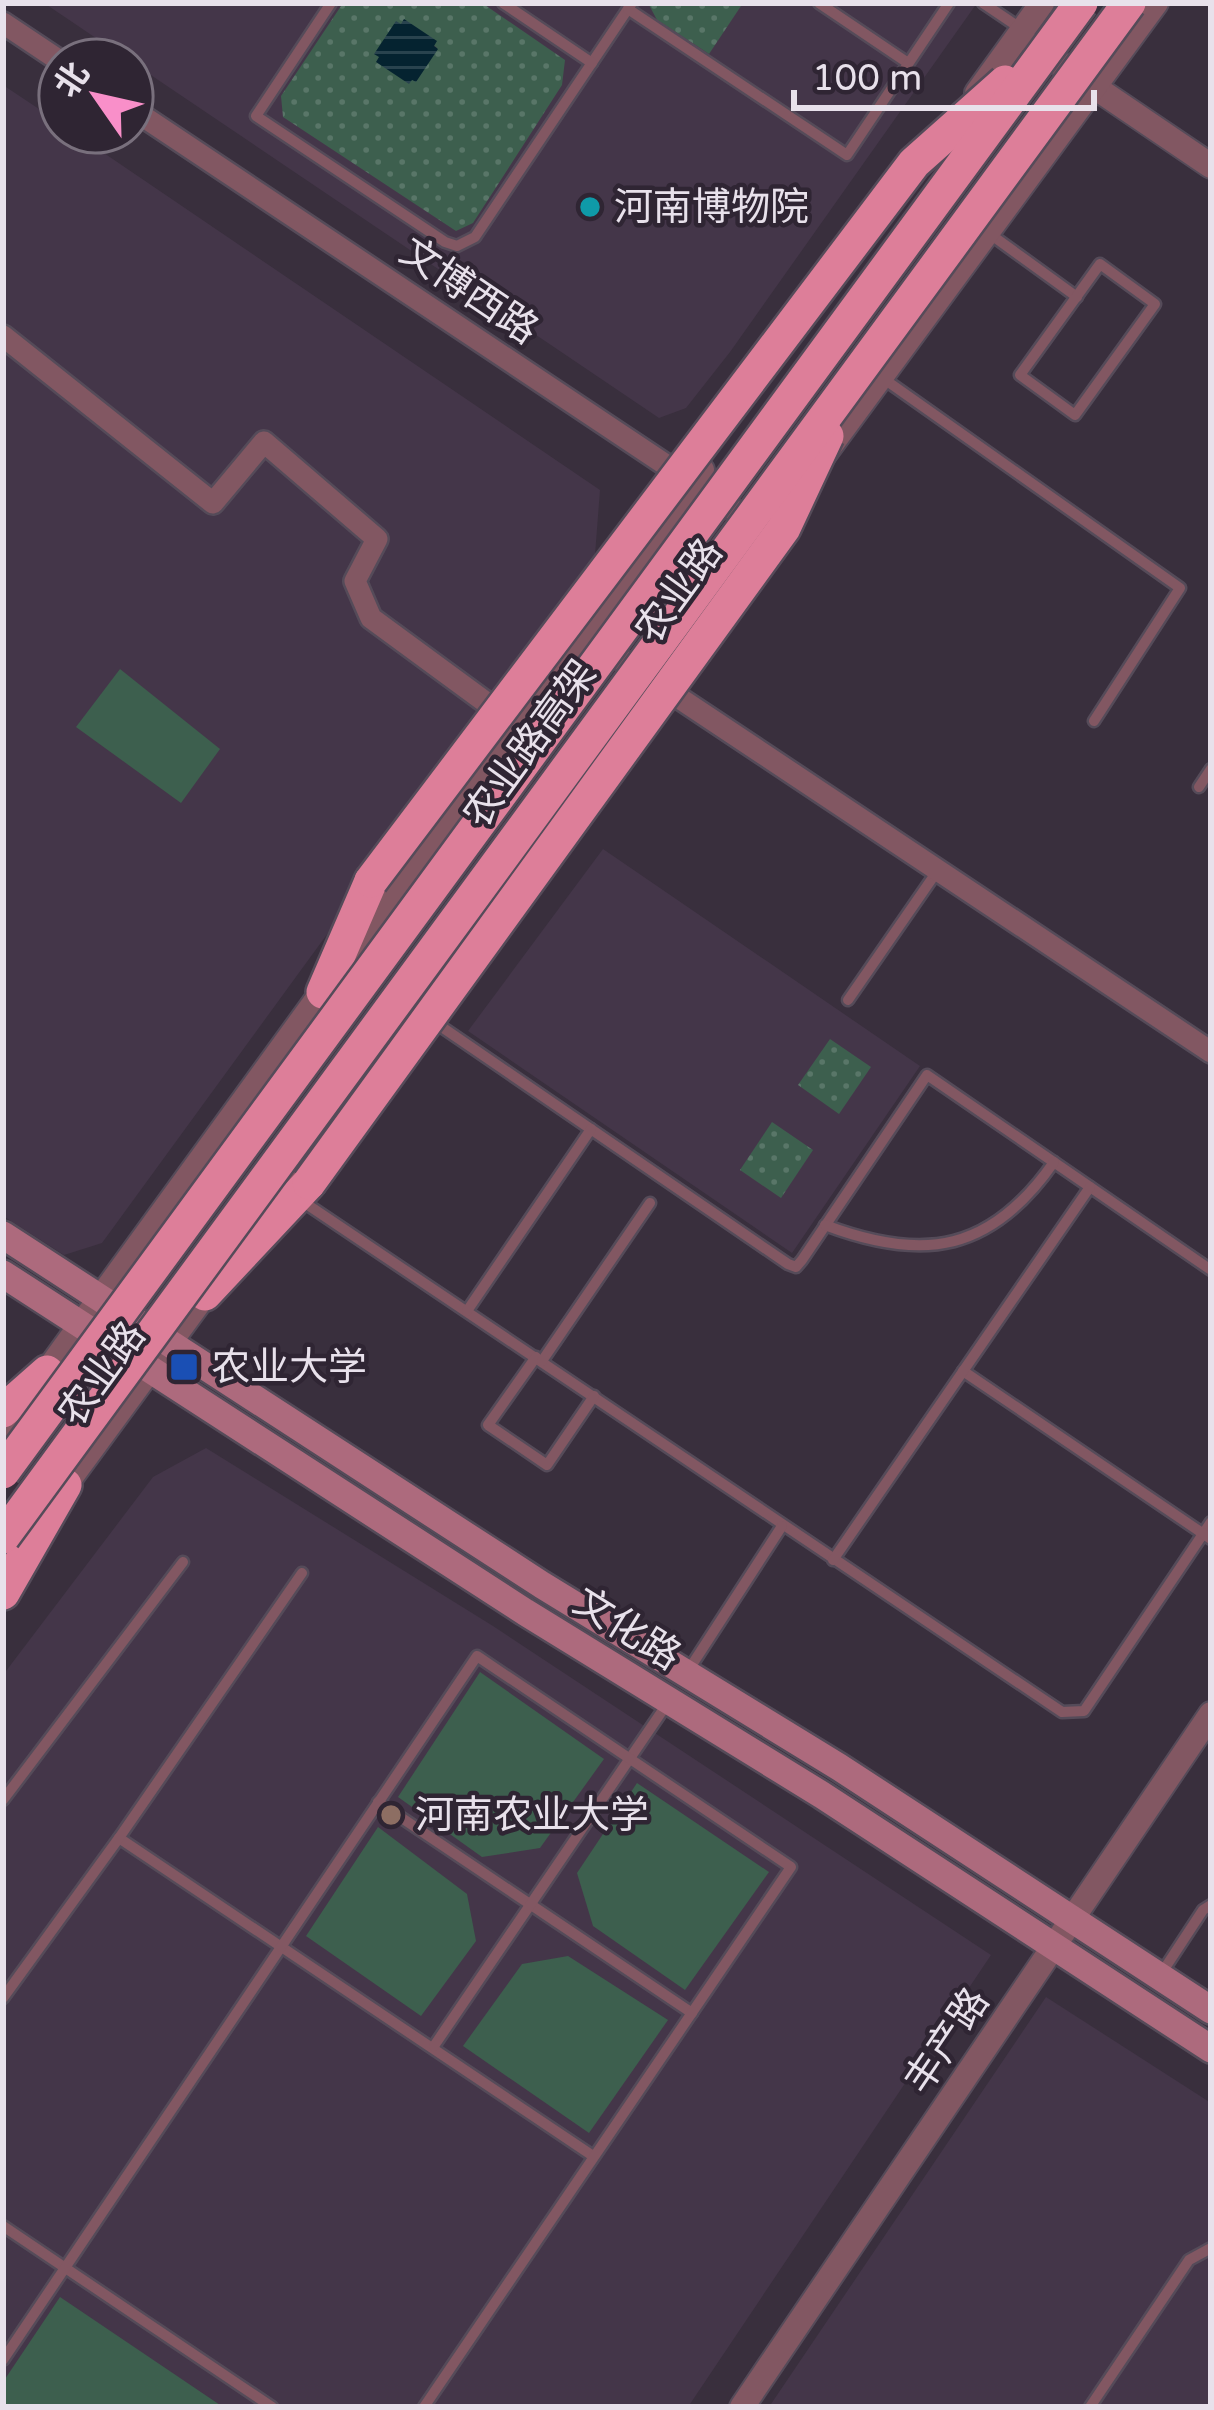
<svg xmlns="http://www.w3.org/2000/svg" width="1214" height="2410" viewBox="0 0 1214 2410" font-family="'Varela Round','Noto Sans SC',sans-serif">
<defs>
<pattern id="grass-dots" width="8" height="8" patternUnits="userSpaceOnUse" patternTransform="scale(3)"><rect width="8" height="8" fill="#3d5f4e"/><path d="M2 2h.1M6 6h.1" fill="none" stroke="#597668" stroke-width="1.8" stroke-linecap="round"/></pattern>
<pattern id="water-rules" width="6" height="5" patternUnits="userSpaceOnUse" patternTransform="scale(3)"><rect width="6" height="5" fill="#052330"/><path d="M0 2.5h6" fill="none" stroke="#29434e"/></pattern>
</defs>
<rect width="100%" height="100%" fill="#392f3d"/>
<g fill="#443649">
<path d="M44 3H977L730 352 686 408 659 418Z"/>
<path d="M3 85 60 123V132H73L600 490 594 568 102 1243 64 1255 3 1216Z"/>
<path d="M603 849 920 1066 792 1253 468 1031Z"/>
<path d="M206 1448 493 1626 991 1955 688 2407H3V1675L153 1477Z"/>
<path d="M1046 1997 1211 2103V2407H769Z"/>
</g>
<g fill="url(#grass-dots)" fill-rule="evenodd">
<path d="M343 3H482L565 60 562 85 473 223 456 231 283 117 281 96ZM404 20 437 48 412 79 377 61Z"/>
<path d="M648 3H743L709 54 657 20Z"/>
<path d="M830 1039 871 1067 839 1114 798 1085Z"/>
<path d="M772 1122 813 1150 781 1198 740 1170Z"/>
</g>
<g fill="#3d5f4e">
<path d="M120 669 220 749 181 803 76 727Z"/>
<path d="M480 1672 604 1759 540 1848 482 1857 398 1797Z"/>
<path d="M637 1783 769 1872 685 1990 593 1926 577 1873Z"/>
<path d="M378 1827 467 1894 476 1941 421 2016 306 1936Z"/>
<path d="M568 1956 668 2020 589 2133 463 2046 522 1964Z"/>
<path d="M60 2297 223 2407H3V2382Z"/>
</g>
<path fill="url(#water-rules)" d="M404 19 437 41 434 46 438 49 416 82 412 80 409 84 376 62 379 57 374 54 396 21 401 24Z"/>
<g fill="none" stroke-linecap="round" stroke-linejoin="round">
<g stroke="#554b59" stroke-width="15">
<g id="service">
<path d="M331 3 256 116 445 242 457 246 475 237 632 3"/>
<path d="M503 3 592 63"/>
<path d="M819 3 908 63"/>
<path d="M983 3 1020 28"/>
<path d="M628 9 847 155 949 3"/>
<path d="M990 234 1077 297"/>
<path d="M1100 264 1155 304 1075 415 1020 375Z"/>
<path d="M884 379 1180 588 1094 721"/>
<path d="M1199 787 1211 769"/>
<path d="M848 1000 938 870"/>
<path d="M433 1021 788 1264 796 1267 802 1260 927 1075 1211 1270"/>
<path d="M299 1199 1062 1712 1084 1711 1211 1522"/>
<path d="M825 1225C925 1263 992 1251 1054 1162"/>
<path d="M467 1311 591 1129"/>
<path d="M536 1357 488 1425 547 1465 594 1396"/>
<path d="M542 1361 650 1203"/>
<path d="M963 1371 1211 1539"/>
<path d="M833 1560 1090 1187"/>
<path d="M686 1674 782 1526"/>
<path d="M3 1800 183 1562"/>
<path d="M378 1802 692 2013"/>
<path d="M119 1838 593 2156"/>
<path d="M1161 1974 1203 1910 1211 1905"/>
<path d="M3 1998 119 1838 302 1573"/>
<path d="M434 2046 669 1701"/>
<path d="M3 2226 272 2407"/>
<path d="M3 2360 477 1656 791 1867 424 2407"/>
<path d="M1090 2407 1189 2260 1211 2248"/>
</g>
</g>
<g stroke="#554b59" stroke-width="26">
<g id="minor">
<path d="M3 23 60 61"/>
<path d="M132 109 756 525"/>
<path d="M3 336 213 503 264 442 377 539 355 581 371 618 499 712"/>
<path d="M598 644 1211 1052"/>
</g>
</g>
<g stroke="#554b59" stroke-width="28">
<g id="tertiary">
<path d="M1034 46 1211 166"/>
<path d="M977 93 1042 3"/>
<path d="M823 456 1156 3"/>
<path d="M352 952 702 470"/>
<path d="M271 1205 396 1035"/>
<path d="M3 1432 331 980"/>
<path d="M58 1495 215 1281"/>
<path d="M742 2407 1211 1714"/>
</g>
</g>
<g stroke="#554b59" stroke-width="32">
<g id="secondary">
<path d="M3 1235 542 1585 839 1767 1211 2010"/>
<path d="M3 1274 525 1612 822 1795 1211 2049"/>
</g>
</g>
<g stroke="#554b59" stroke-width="38">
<g id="trunk">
<path d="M323 992 371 881"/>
<path d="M205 1294 309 1183"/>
<path d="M3 1411 47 1372"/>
<path d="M3 1593 65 1485"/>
</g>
</g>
<use href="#service" stroke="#825762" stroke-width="10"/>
<use href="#minor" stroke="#825762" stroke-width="21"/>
<use href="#tertiary" stroke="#825762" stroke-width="24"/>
<use href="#secondary" stroke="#ad6a7d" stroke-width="27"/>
<use href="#trunk" stroke="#dd7e99" stroke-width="33"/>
<g stroke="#554b59" stroke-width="38" stroke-linecap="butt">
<g id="trunk-bridge">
<path d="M371 881 914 163 1005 82"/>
<path d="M309 1183 784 528 827 436"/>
<path d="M3 1472 1081 3"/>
<path d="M3 1537 1129 3"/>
</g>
</g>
<use href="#trunk-bridge" stroke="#dd7e99" stroke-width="33"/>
</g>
<circle fill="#0f9aa8" stroke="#2f2533" stroke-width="4.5" cx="590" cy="207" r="12"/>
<rect fill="#1a4fb4" stroke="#2f2533" stroke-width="4.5" x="169" y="1352" width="30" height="30" rx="6"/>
<circle fill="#8d6e63" stroke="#2f2533" stroke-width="4.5" cx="391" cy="1815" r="12"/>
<g text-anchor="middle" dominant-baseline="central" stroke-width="9" stroke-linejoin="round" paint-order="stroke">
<g font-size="39" fill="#e8e1eb" stroke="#2f2533" text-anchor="start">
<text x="614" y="207">河南博物院</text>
<text x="211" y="1367">农业大学</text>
<text x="415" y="1815">河南农业大学</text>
</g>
<g font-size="39" fill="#e8e1eb" stroke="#2f2533">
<text transform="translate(469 291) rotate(34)">文博西路</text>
<text transform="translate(679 591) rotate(-54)">农业路</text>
<text transform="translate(530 744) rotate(-54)">农业路高架</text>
<text transform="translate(102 1374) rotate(-54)">农业路</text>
<text transform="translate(627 1629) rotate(32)">文化路</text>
<text transform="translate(947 2041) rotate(-56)">丰产路</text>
</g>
</g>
<rect width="1214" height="2410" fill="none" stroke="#e8e1eb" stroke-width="12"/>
<g transform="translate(96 96) rotate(304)"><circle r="57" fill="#2f2533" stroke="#79707d" stroke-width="3"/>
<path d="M0-9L21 45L0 30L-21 45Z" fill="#f98fc9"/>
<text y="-18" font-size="33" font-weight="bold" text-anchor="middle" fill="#e8e1eb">北</text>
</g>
<path d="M794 90v18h300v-18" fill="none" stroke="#e8e1eb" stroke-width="6"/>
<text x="812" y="90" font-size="36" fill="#e8e1eb" stroke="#2f2533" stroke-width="9" paint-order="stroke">100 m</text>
</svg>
